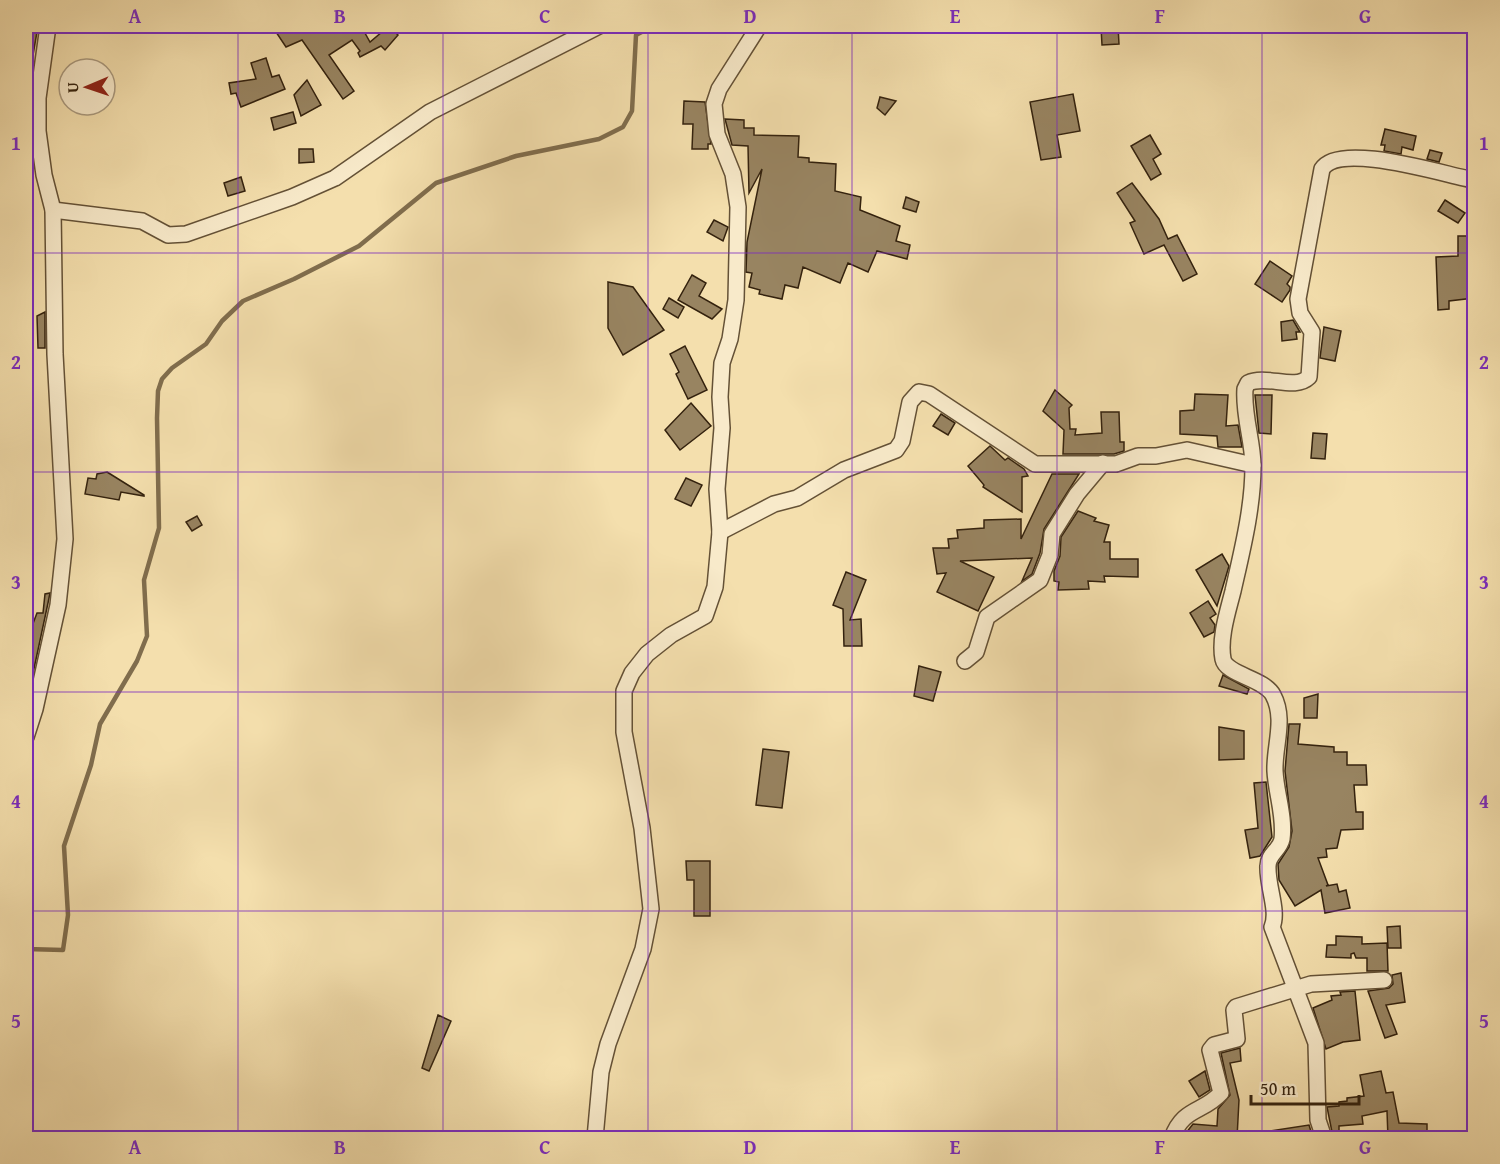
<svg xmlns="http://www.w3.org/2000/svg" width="1500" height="1164" viewBox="0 0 1500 1164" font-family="'Gentium Book Plus',serif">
<rect width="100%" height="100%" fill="#f4dfad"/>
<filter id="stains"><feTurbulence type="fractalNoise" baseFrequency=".00333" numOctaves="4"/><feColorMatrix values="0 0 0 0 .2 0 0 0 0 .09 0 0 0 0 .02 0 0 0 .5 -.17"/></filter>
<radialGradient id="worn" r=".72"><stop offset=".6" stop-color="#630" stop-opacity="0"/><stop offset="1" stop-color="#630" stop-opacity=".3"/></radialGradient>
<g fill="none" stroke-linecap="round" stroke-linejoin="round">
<path stroke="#806d4d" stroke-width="4.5" d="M26 949 63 950 68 915 64 846 91 765 100 724 137 661 147 636 144 580 159 528 157 418 158 391 162 379 172 368 206 344 222 321 243 301 294 279 359 246 436 183 516 156 599 139 623 127 632 111 636 35 653 26"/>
</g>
<g fill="#988461" stroke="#34220e" stroke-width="1.5">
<path d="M26 26H38L32 61H26Z"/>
<path d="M272 26H361L370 42 389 26 398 35 385 50 381 46 360 57 358 53 360 51 352 40 329 55 354 91 343 99 302 40 286 47Z"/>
<path d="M1118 26 1119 44 1102 45 1101 27Z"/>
<path d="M266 58 272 77 279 75 285 89 241 107 236 93 231 94 229 83 256 79 251 63Z"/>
<path d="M307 80 321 105 301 116 294 95Z"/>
<path d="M1073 94 1080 131 1057 135 1061 157 1041 160 1030 102Z"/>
<path d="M880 97 896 101 885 115 877 108Z"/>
<path d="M684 101 705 102 711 144H708V149H692L693 124H683Z"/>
<path d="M293 112 296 123 274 130 271 118Z"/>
<path d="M725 119 744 120V128H754V135L799 136 798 157 809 158V162L836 164 835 191 861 197 860 210 900 226 896 241 910 245 907 259 877 251 868 272 848 263 840 283 803 267 798 288 785 285 782 299 759 294 760 290 749 287 752 273 746 272 747 242 762 169 749 193 748 146 732 145Z"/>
<path d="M1385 129 1416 136 1413 150 1402 147 1401 154 1384 151 1385 145H1381Z"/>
<path d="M1150 135 1161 154 1153 159 1161 174 1151 180 1131 146Z"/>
<path d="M299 149H313L314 162 299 163Z"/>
<path d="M1430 150 1442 153 1439 162 1427 159Z"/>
<path d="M241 177 245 191 228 196 224 183Z"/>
<path d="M1132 183 1159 219 1168 239 1177 235 1197 274 1183 281 1164 245 1144 254 1130 223 1135 221 1117 193Z"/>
<path d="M906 197 919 202 916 212 903 208Z"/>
<path d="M1445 200 1465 213 1458 223 1438 211Z"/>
<path d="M714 220 728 227 723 241 707 232Z"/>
<path d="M1458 236H1473L1474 298 1449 301V309L1438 310 1436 257 1458 256Z"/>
<path d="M1270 261 1292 276 1287 284 1290 287V290L1282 302 1255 284Z"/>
<path d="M692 275 706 283 699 296 722 309 712 319 678 300Z"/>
<path d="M608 282 633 287 664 330 623 355 608 328Z"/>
<path d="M669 298 684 307 678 318 663 309Z"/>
<path d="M45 312V348H38L37 316Z"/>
<path d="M1293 320 1300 332H1296L1297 339 1282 341 1281 322Z"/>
<path d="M1324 327 1341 331 1335 361 1320 358Z"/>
<path d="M685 346 707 390 688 399 676 374 679 372 670 354Z"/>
<path d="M1055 390 1072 405 1069 408 1070 429H1076L1075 435 1102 433 1101 412H1119L1120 442H1124V451L1114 454H1063L1064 430 1043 411Z"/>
<path d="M1195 394 1228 395 1226 426 1238 425 1242 447H1218L1217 436 1180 434V411L1194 410Z"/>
<path d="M1255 395H1272L1271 434 1259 433Z"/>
<path d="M691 403 711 426 680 450 665 430Z"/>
<path d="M941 414 955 423 948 435 933 426Z"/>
<path d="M1313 433 1327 434 1325 459 1311 458Z"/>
<path d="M990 446 1005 460 1008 458 1024 469 1028 476 1022 477V512L983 487 984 485 968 466Z"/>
<path d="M107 472 144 495V496L121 492 119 500 85 494 88 478 96 479 97 474Z"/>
<path d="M1052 474H1079L1044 529 1040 553 1032 574 1022 581 1032 558 960 561 994 577 978 611 937 592 946 573 937 574 933 548H949L948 539 958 538 957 530 984 528V520L1021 519V539Z"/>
<path d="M686 478 702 485 691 506 675 499Z"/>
<path d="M1078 511 1096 518 1094 521 1109 525 1104 542H1110V559H1138V577L1104 576 1105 582 1088 581 1089 589 1058 590 1059 582 1054 581V571L1060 556 1061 537Z"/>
<path d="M197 516 202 525 192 531 186 522Z"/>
<path d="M1222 554 1229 566 1217 606 1196 570Z"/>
<path d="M846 572 866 580 850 620 861 619 862 646H844L843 609 833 605Z"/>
<path d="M50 593 48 603 32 678 26 676V642L37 613H43L45 594Z"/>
<path d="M1208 601 1216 614 1210 618 1215 625 1214 632 1204 637 1190 613Z"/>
<path d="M919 666 941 672 933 701 914 696Z"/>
<path d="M1223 675 1249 689 1247 694 1219 686Z"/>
<path d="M1318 694 1317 718H1304V698Z"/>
<path d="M1289 724H1300L1298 744 1334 747V752H1347V765H1366L1367 785H1354L1356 812H1363V829L1341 830 1337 848 1326 849 1327 857 1318 858 1328 885 1326 886 1337 884 1339 892 1346 890 1350 908 1325 913 1321 890 1295 906 1279 880 1278 864 1289 847 1292 831 1285 771Z"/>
<path d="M1219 727 1244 731V759L1219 760Z"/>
<path d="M763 749 789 752 782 808 756 805Z"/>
<path d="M1266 782 1272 837 1260 856 1250 858 1245 830 1258 828 1254 783Z"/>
<path d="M686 861H710V916H694V880H687Z"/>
<path d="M1400 926 1401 948H1388L1387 927Z"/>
<path d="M1336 936 1362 937V944L1387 943 1388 971H1367V958H1356L1354 953 1351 954V958L1326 957 1327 945H1336Z"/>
<path d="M1401 973 1405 1002 1386 1005 1397 1034 1385 1038 1368 991 1389 988 1393 984 1392 975Z"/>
<path d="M1355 991 1360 1040 1343 1042 1326 1049 1313 1008 1332 1000 1331 996 1341 995 1340 992Z"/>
<path d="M438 1015 451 1021 429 1071 422 1068Z"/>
<path d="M1240 1048 1241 1061 1230 1063 1239 1100 1237 1138H1182L1193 1124 1217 1126 1218 1109 1230 1095 1221 1053Z"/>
<path d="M1205 1071 1210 1090 1199 1097 1189 1081Z"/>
<path d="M1381 1071 1386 1093 1393 1092 1399 1123 1427 1124V1138H1388L1387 1111 1362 1116 1363 1124 1339 1126V1132H1332L1327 1107 1339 1106V1102L1347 1101V1098L1364 1096 1360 1075Z"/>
<path d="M1309 1125 1313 1138H1264V1132Z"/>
</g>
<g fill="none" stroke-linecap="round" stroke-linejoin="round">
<g stroke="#645136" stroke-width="18">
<g id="street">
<path d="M53 210 142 221 168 235 186 234 292 197 335 178 430 112 599 26"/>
<path d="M720 532 774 504 797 498 844 470 896 450 902 441 910 402 919 392 929 394 1035 464H1116L1138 456H1156L1187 450 1253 465"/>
<path d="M965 661 976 652 987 617 1040 580 1050 555 1052 534 1077 494 1103 463"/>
<path d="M26 737 35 709 58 605 65 539 55 354 53 210 44 175 38 131V98L48 26"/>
<path d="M595 1138 601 1072 608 1044 643 949 651 909 642 828 624 732V691L632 673 647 654 671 635 705 616 715 587 720 532 717 489 722 428 720 397 722 363 730 339 736 300 738 207 733 174 717 134 714 104 719 89 759 26"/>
<path d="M1172 1138C1183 1107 1203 1113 1221 1093L1210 1050 1214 1045 1237 1039 1234 1010 1236 1007 1311 984 1384 980"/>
<path d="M1324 1138 1318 1120 1316 1043 1272 927C1279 911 1267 886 1268 866 1268 854 1280 850 1282 839 1285 816 1276 793 1275 771 1274 746 1286 719 1273 695 1264 678 1226 675 1223 659 1219 638 1228 611 1233 591 1242 551 1253 508 1253 466 1253 441 1243 415 1245 389L1248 383C1266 374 1295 391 1309 377L1312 332 1300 313 1298 299 1322 169C1339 141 1445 175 1474 180"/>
</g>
</g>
<use href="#street" stroke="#f8eaca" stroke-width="15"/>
</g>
<path fill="none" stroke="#7b2cbf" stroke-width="1.5" stroke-opacity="0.55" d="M238 26V1138M443 26V1138M648 26V1138M852 26V1138M1057 26V1138M1262 26V1138M26 253H1474M26 472H1474M26 692H1474M26 911H1474"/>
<rect width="1500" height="1164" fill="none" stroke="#f4dfad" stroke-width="66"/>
<g transform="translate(87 87) rotate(268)"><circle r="28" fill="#f8eaca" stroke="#aa9a7f" stroke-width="1.5"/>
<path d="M0-4.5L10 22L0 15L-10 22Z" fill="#8f2418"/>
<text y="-9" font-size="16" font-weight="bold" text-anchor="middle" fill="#34220e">U</text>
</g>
<path d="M1251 1095v9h108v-9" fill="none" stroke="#34220e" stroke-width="3"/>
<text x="1260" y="1095" font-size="18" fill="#34220e" stroke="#f8eaca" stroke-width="4.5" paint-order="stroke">50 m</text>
<rect x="33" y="33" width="1434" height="1098" fill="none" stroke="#7b2cbf" stroke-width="2"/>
<g font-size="20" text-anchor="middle" font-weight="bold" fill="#7b2cbf">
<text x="135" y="23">A</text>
<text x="340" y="23">B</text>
<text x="545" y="23">C</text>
<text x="750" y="23">D</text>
<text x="955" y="23">E</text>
<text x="1160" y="23">F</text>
<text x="1365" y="23">G</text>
<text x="16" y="150">1</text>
<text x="1484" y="150">1</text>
<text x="16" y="369">2</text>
<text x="1484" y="369">2</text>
<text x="16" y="589">3</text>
<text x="1484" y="589">3</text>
<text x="16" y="808">4</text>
<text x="1484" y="808">4</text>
<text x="16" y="1028">5</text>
<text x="1484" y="1028">5</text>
<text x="135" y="1154">A</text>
<text x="340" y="1154">B</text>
<text x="545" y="1154">C</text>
<text x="750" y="1154">D</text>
<text x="955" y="1154">E</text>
<text x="1160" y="1154">F</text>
<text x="1365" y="1154">G</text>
</g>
<rect width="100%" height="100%" filter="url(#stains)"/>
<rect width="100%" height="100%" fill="url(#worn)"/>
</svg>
